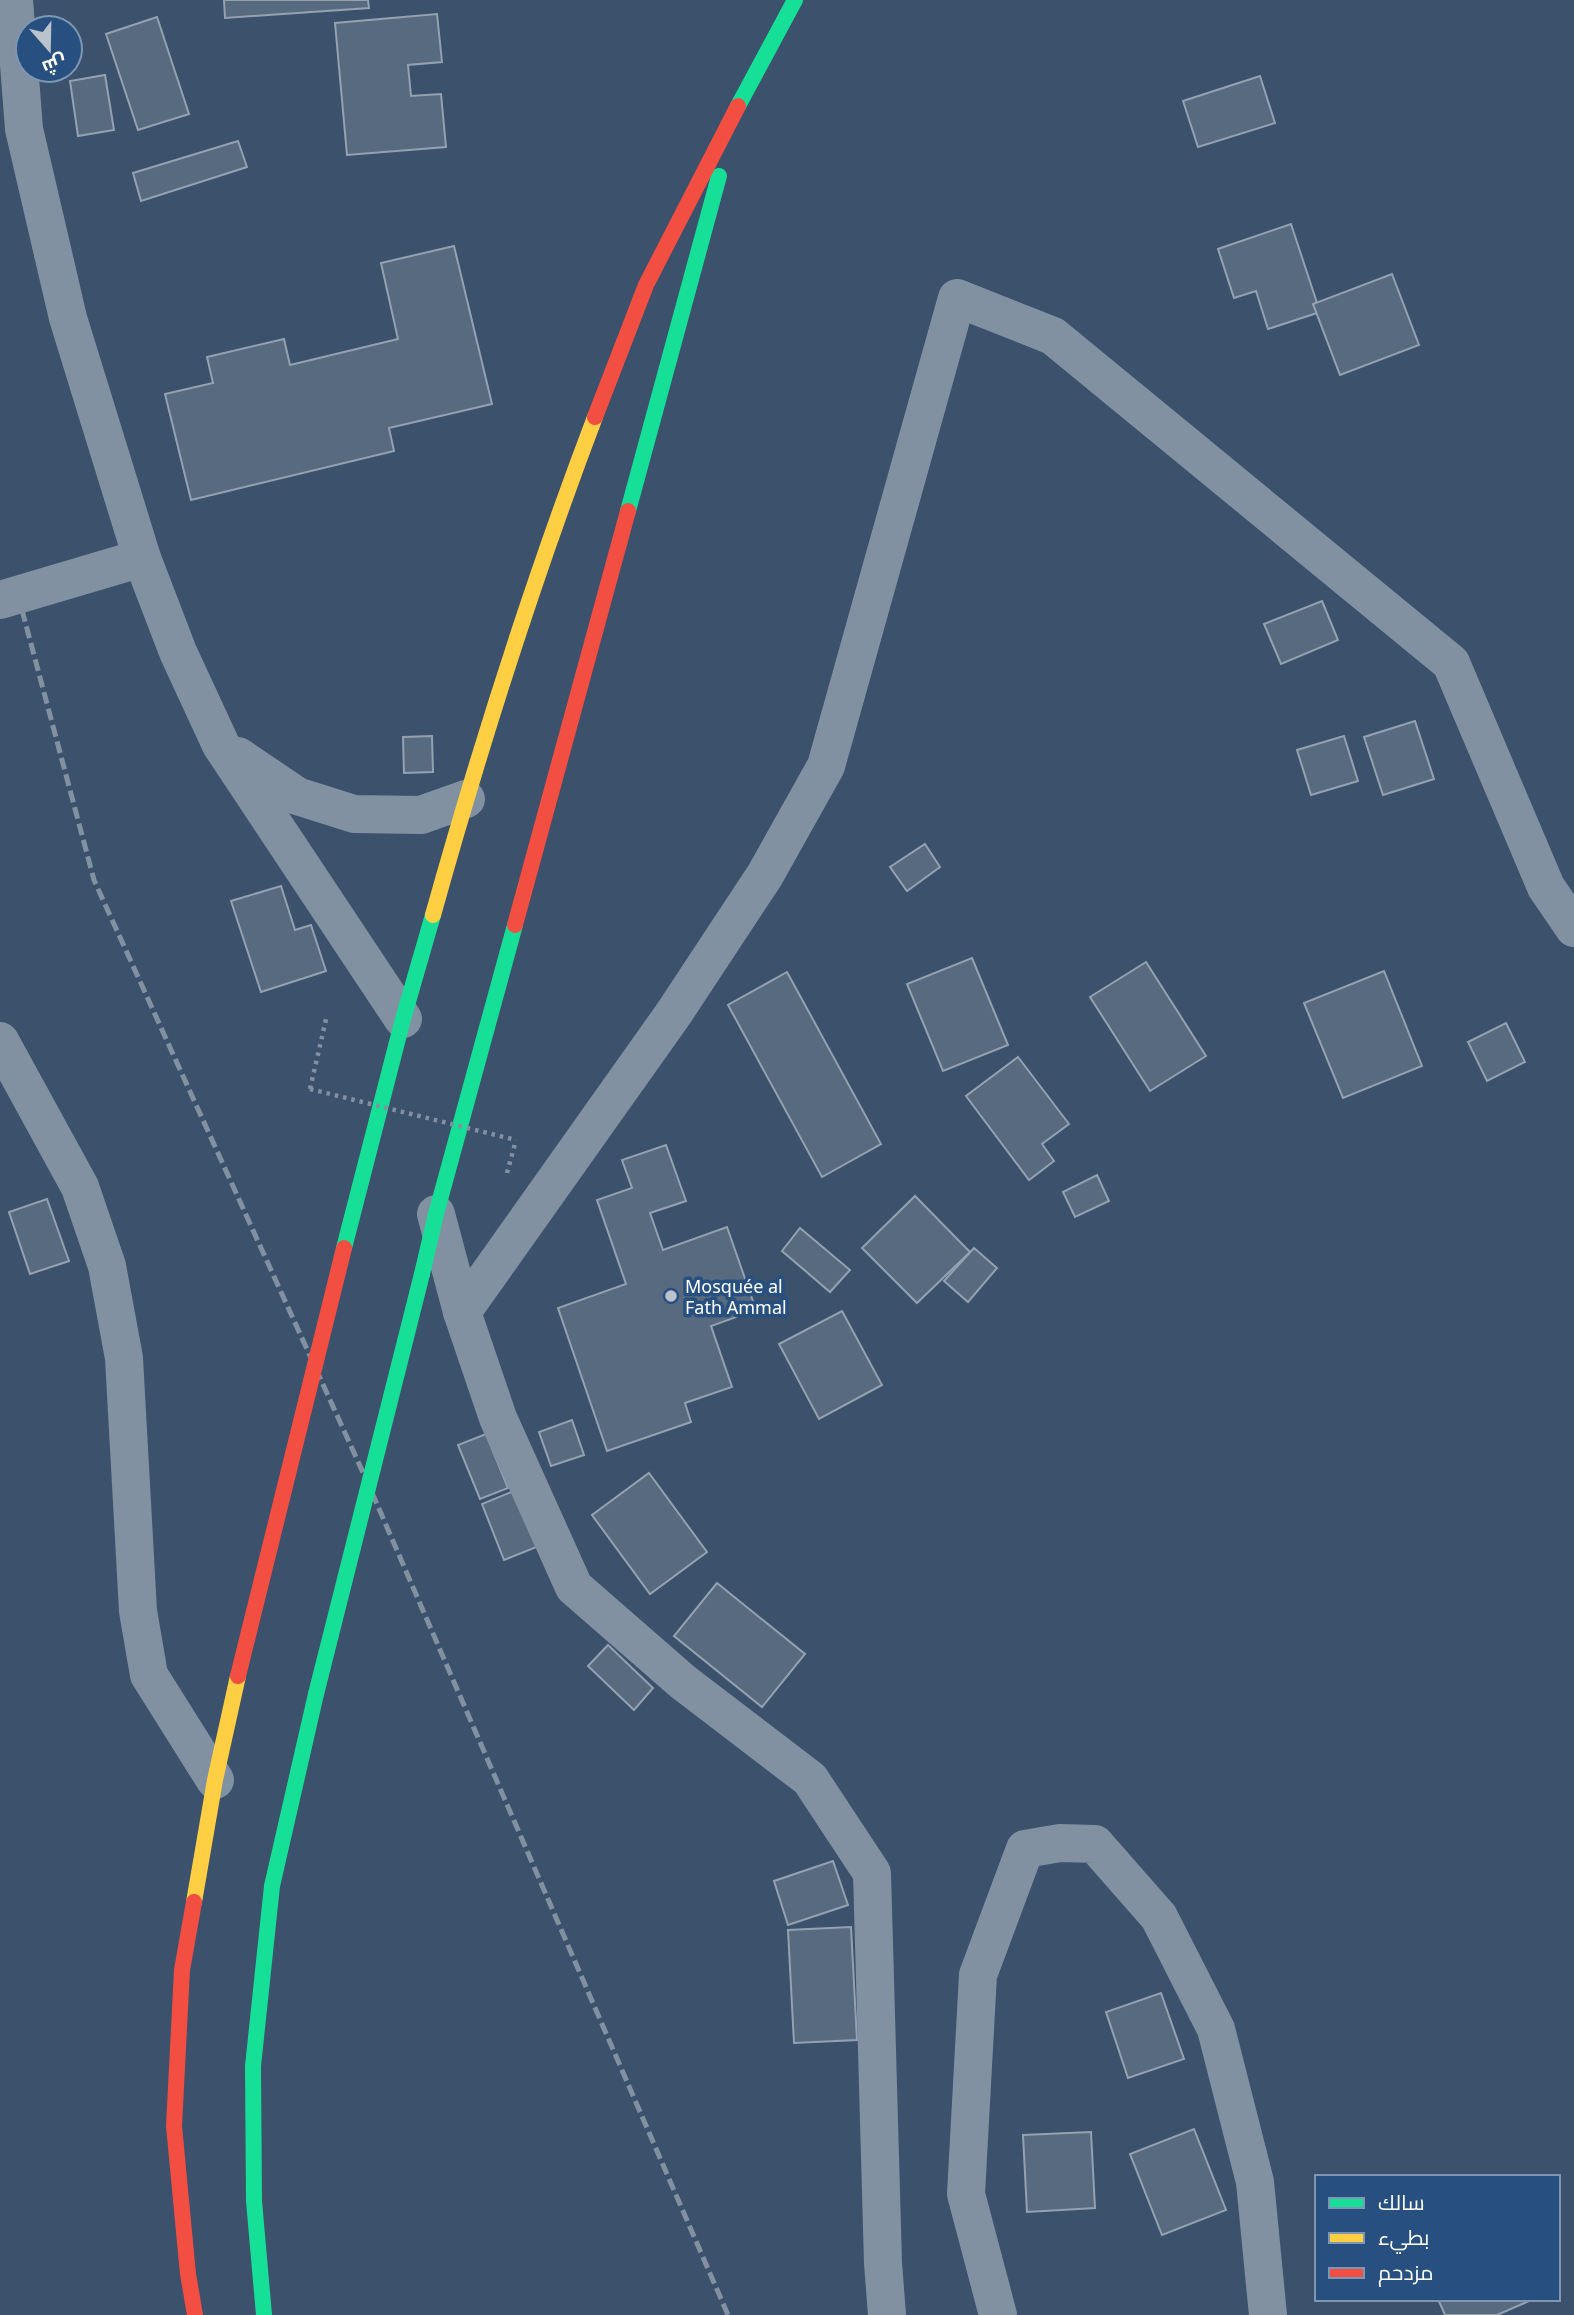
<svg xmlns="http://www.w3.org/2000/svg" width="1574" height="2315" viewBox="0 0 1574 2315" font-family="'Noto Sans',Cairo,sans-serif">
<rect width="100%" height="100%" fill="#3b516c"/>
<g fill="#586a7f" stroke="#94a1b1" stroke-width="2">
<path d="M224 0H368L369 8 225 18Z"/>
<path d="M437 14 442 62 408 65 411 96 441 94 446 147 347 155 335 23Z"/>
<path d="M157 17 189 114 138 130 106 34Z"/>
<path d="M105 75 114 130 78 136 70 81Z"/>
<path d="M1260 76 1275 123 1198 147 1183 101Z"/>
<path d="M238 141 247 167 141 201 133 173Z"/>
<path d="M1291 224 1320 312 1268 329 1256 291 1234 298 1218 249Z"/>
<path d="M454 246 492 404 389 428 394 451 191 500 165 394 213 383 207 357 284 339 290 365 398 339 381 263Z"/>
<path d="M1392 274 1419 345 1340 375 1313 304Z"/>
<path d="M1322 601 1338 640 1281 664 1264 624Z"/>
<path d="M1415 721 1434 779 1383 795 1364 737Z"/>
<path d="M432 736 433 772 404 773 403 737Z"/>
<path d="M1344 736 1358 781 1311 795 1297 750Z"/>
<path d="M925 844 940 867 907 891 890 867Z"/>
<path d="M281 886 295 930 311 925 326 971 261 992 231 901Z"/>
<path d="M972 958 1008 1045 943 1071 907 984Z"/>
<path d="M1146 962 1206 1056 1150 1091 1090 997Z"/>
<path d="M1384 971 1422 1066 1343 1098 1304 1003Z"/>
<path d="M787 972 881 1144 822 1177 728 1005Z"/>
<path d="M1506 1023 1525 1062 1487 1081 1468 1042Z"/>
<path d="M1018 1057 1069 1124 1042 1144 1054 1161 1029 1180 966 1096Z"/>
<path d="M666 1145 686 1201 650 1213 663 1250 727 1227 756 1310 711 1326 732 1387 685 1403 691 1422 607 1451 558 1308 626 1284 597 1200 632 1188 622 1160Z"/>
<path d="M1097 1175 1109 1201 1075 1217 1063 1192Z"/>
<path d="M915 1196 970 1252 917 1303 862 1248Z"/>
<path d="M47 1199 69 1261 30 1274 9 1212Z"/>
<path d="M800 1228 850 1270 830 1292 782 1251Z"/>
<path d="M974 1248 997 1268 968 1302 944 1281Z"/>
<path d="M842 1311 882 1385 819 1419 779 1344Z"/>
<path d="M572 1420 584 1455 551 1466 539 1432Z"/>
<path d="M486 1434 508 1488 480 1499 458 1445Z"/>
<path d="M649 1473 707 1552 650 1594 592 1515Z"/>
<path d="M516 1490 539 1546 504 1560 482 1504Z"/>
<path d="M717 1583 805 1654 762 1707 674 1636Z"/>
<path d="M608 1645 653 1688 634 1710 588 1666Z"/>
<path d="M833 1861 848 1905 788 1925 774 1881Z"/>
<path d="M851 1927 857 2040 794 2043 788 1930Z"/>
<path d="M1161 1993 1184 2059 1128 2078 1106 2012Z"/>
<path d="M1194 2129 1226 2210 1162 2235 1130 2154Z"/>
<path d="M1091 2132 1095 2208 1027 2212 1023 2135Z"/>
<path d="M1438 2299H1528L1529 2301 1497 2315H1445Z"/>
</g>
<g fill="none" stroke-linecap="round" stroke-linejoin="round">
<g stroke="#8191a2" stroke-width="4.5" stroke-dasharray="3.5 5" stroke-linecap="butt">
<path d="M310 1089 327 1015"/>
<path d="M507 1173 516 1140"/>
</g>
<g stroke="#8191a2" stroke-width="38">
<path d="M14 0 24 129 68 318 142 558 178 652 221 745 403 1019"/>
<path d="M238 756 297 796 354 814 421 815 466 799"/>
<path d="M0 1041 80 1187 107 1266 124 1358 138 1611 149 1675 215 1780"/>
<path d="M436 1214 462 1312 498 1418 574 1587 683 1682 810 1779 872 1873 883 2263 887 2315"/>
<path d="M462 1312 674 1013 765 875 826 766 957 298 1053 336 1451 663 1546 887 1574 928"/>
<path d="M998 2315 966 2194 978 1975 1025 1849 1060 1843 1095 1844 1159 1917 1216 2029 1255 2182 1268 2315"/>
</g>
<g stroke="#16e098" stroke-width="16">
<path d="M738 106 795 0"/>
<path d="M628 511 719 176"/>
<path d="M344 1248 403 1019 433 915"/>
<path d="M422 1274 436 1214 515 925"/>
<path d="M264 2315 254 2201 253 2066 272 1886 316 1694"/>
</g>
<g stroke="#ffcf43" stroke-width="16">
<path d="M433 915C480 747 533 580 595 417"/>
<path d="M194 1902 215 1780 238 1676"/>
</g>
<g stroke="#f24e42" stroke-width="16">
<path d="M595 417 646 285 738 106"/>
<path d="M515 925 628 511"/>
<path d="M194 1902 182 1970 174 2126 188 2274 195 2315"/>
</g>
<path stroke="#8191a2" stroke-width="5" stroke-dasharray="12 5" stroke-linecap="butt" d="M22 610 94 880 370 1488 728 2315"/>
<path stroke="#8191a2" stroke-width="4.5" stroke-dasharray="3.5 5" stroke-linecap="butt" d="M310 1089 516 1140"/>
<path stroke="#8191a2" stroke-width="38" d="M0 600 142 558"/>
<path stroke="#16e098" stroke-width="16" d="M316 1694 422 1274"/>
<path stroke="#f24e42" stroke-width="16" d="M238 1676 344 1248"/>
</g>
<circle fill="#bac2cc" stroke="#275080" stroke-width="2.5" cx="671" cy="1296" r="7"/>
<g text-anchor="middle" dominant-baseline="central" stroke-width="7" stroke-linejoin="round" paint-order="stroke">
<g font-size="18" fill="#fff" stroke="#275080" text-anchor="start">
<text x="685" y="1286">Mosquée al<tspan x="685" dy="21">Fath Ammal</tspan></text>
</g>
</g>
<rect x="1315" y="2175" width="245" height="126" fill="#275080" stroke="#7d96b3" stroke-width="2"/>
<rect x="1329" y="2198" width="35" height="10" fill="#16e098" stroke="#7d96b3" stroke-width="2"/>
<text x="1378" y="2210" font-size="21" fill="#ffffff">سالك</text>
<rect x="1329" y="2233" width="35" height="10" fill="#ffcf43" stroke="#7d96b3" stroke-width="2"/>
<text x="1378" y="2245" font-size="21" fill="#ffffff">بطيء</text>
<rect x="1329" y="2268" width="35" height="10" fill="#f24e42" stroke="#7d96b3" stroke-width="2"/>
<text x="1378" y="2280" font-size="21" fill="#ffffff">مزدحم</text>
<g transform="translate(49 49) rotate(160)"><circle r="33" fill="#275080" stroke="#7d96b3" stroke-width="2"/>
<path d="M0-5L12 26L0 18L-12 26Z" fill="#bac2cc"/>
<text y="-10" font-size="19" font-weight="bold" text-anchor="middle" fill="#ffffff">ش</text>
</g>
</svg>
